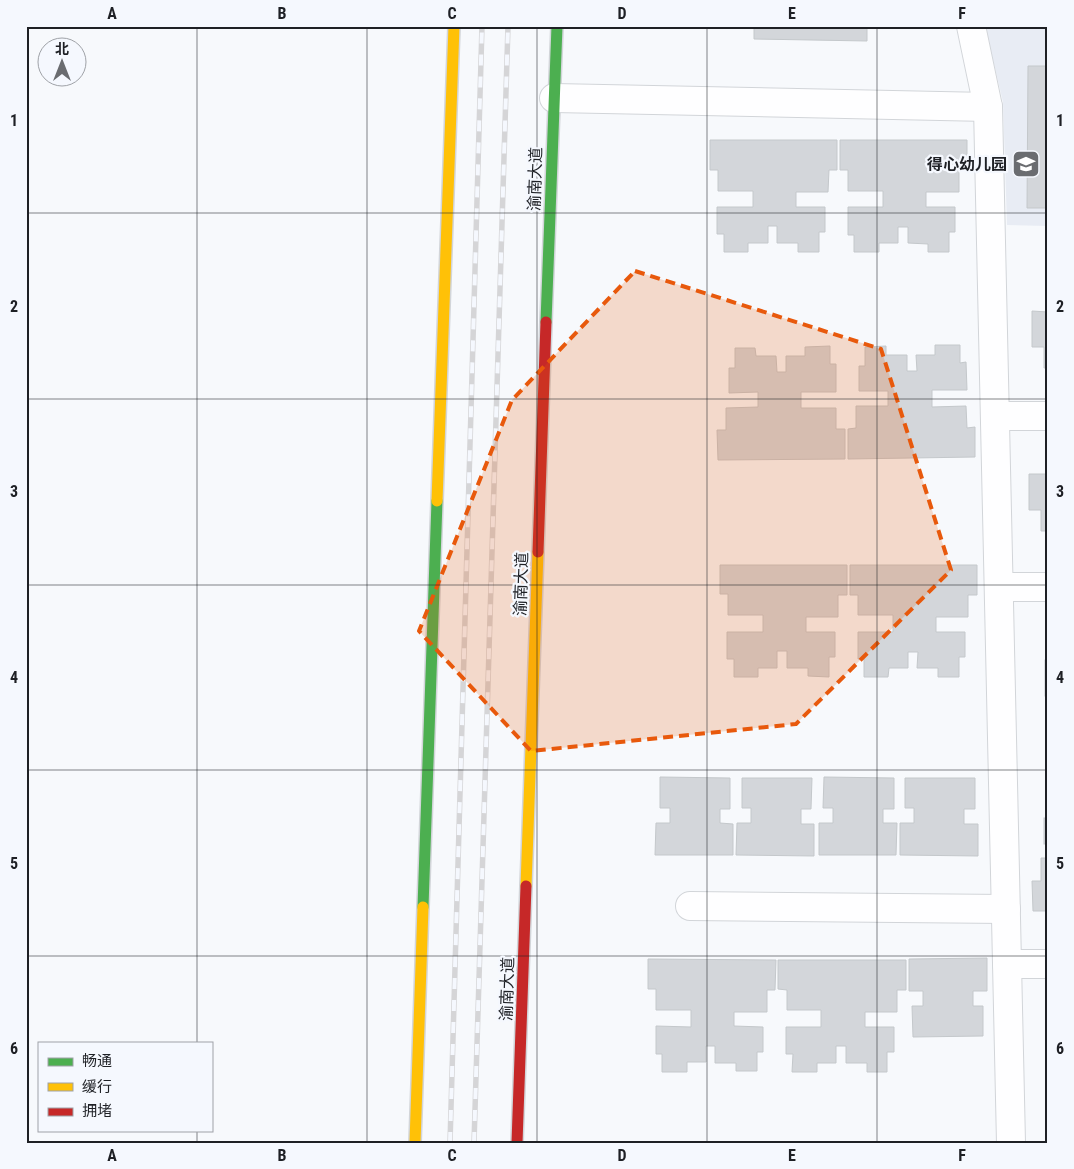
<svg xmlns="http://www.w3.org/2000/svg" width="1074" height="1169" viewBox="0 0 1074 1169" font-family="'Roboto Condensed','Noto Sans SC',sans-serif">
<rect width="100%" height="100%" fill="#f7f9fc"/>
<path fill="#e8ecf4" d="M985 26H1048V226L1007 225 1003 102Z"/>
<g fill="#d3d6da" stroke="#c4c8cb">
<path d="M754 26H867V41L754 39Z"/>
<path d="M1028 66H1048V208H1027Z"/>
<path d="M710 140H837V170H829L828 192H796V207H825V232H819V252H798V243H777V226H768V243H748V252H724V234H717V207H753V191H718V170H710Z"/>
<path d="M840 140H967V170H959V192H926V207H955V232H949V252H928V244L908 243V227H898V243H879V252H854V235H848V207H883V191H848V170H840Z"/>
<path d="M1032 311 1048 312V368H1044V347H1032Z"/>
<path d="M935 345H960V363L966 362 967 390H932V407L966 406 967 428 975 427V457L848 459V429L856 428V406H888V391H859V366H865V347L886 346V355H907V371H917L916 355H935Z"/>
<path d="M830 346V364H836V392H801V408H836V429H845V459L718 460 717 430H726V408L758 407V392L729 393V368H735V348H755L756 356H776L777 372H786V356H805V347Z"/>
<path d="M1029 474H1048V531H1041V510H1029Z"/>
<path d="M720 565H847V595H838V617H806V632H835V657H829V677L808 676V668H787V651H777V668H758V677H734V659H727V632H763V615H728V594H720Z"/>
<path d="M850 565H977V595H968V617H936V632H965V657H959V677H938V668H917L918 652H908V668H889L888 677H864V659H858V632H893V615H858V595H850Z"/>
<rect x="1045" y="660" width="3" height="36"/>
<path d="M660 777 730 778V809H720V823L733 824V855H655L656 823H670V808H660Z"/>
<path d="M824 777 894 778V809H883V823H897L896 855H819V823H833V808H823Z"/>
<path d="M742 778H812L811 809H801V824H814V856L736 855 737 823H751V808H742Z"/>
<path d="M905 778H975V809H964V824H978V856L900 855V823H914V808H905Z"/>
<rect x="1044" y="818" width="4" height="26"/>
<path d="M1041 858H1048V911H1033L1032 881H1041Z"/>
<path d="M987 958V991H973V1006H983V1036L913 1037 912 1006H923V991H909V959Z"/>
<path d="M648 959 776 960 775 990H767V1012H734V1026L763 1027V1052H757V1071H736V1063H715V1046H706V1062H687V1072H662V1054H656V1026L691 1027V1010H656V989H648Z"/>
<path d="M778 960H906V990H897V1012H865V1027H894V1052H887V1072H867V1063H846V1046H836V1063H817V1072H792L793 1054H786V1027H821V1010H787V990L778 989Z"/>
</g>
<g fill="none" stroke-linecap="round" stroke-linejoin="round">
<g stroke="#d2d5d9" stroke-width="30">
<g id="street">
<path d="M971 26 988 107 1011 1143"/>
<path d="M554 98 988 107"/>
<path d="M996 416H1048"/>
<path d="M999 587H1048"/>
<path d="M690 906 1006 909"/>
<path d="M1007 964H1048"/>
</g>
</g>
<g stroke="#d2d5d9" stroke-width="14">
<g id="fast">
<path d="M546 322 557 26"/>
<path d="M423 907 437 501"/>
</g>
</g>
<g stroke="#d2d5d9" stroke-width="14">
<g id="slow">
<path d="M437 501 454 26"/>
<path d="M526 886 538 552"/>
<path d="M415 1143 423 907"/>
</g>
</g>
<g stroke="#d2d5d9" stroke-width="14">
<g id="jam">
<path d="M538 552 546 322"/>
<path d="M517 1143 526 886"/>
</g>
</g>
<use href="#street" stroke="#fefeff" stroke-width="28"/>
<use href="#fast" stroke="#4caf50" stroke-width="11"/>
<use href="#slow" stroke="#ffc107" stroke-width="11"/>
<use href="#jam" stroke="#c62828" stroke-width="11"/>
<g stroke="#d5d5d7" stroke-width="5.5">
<g id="rail">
<path d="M450 1143 482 26"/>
<path d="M474 1143 508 26"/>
</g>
</g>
<use href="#rail" stroke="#f5f8fe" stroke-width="4" stroke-dasharray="11" stroke-linecap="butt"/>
</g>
<path fill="#e8590c" fill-opacity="0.2" stroke="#e8590c" stroke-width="4" stroke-dasharray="10 6" stroke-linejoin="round" d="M635 271 881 349 951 570 796 724 531 751 419 631 512 400Z"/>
<path fill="none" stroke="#1e2025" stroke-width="1" stroke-opacity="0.55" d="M197 26V1043M367 26V1143M537 26V1143M707 26V1143M877 26V1143M26 213H1048M26 399H1048M26 585H1048M26 770H1048M26 956H1048M197 1130V1143"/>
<defs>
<g id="school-square" transform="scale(1.4375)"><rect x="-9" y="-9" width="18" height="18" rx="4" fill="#6a6c70" stroke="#f5f8fe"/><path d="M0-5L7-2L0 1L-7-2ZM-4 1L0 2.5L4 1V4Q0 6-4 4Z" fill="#fff"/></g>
</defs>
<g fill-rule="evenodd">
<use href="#school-square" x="1026" y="164"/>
</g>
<g text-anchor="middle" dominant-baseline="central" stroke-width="4.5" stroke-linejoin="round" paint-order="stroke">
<g font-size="16" font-weight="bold" fill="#1e2025" stroke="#f5f8fe" text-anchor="end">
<text x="1007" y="164">得心幼儿园</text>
</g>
<g font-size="16" fill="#1e2025" stroke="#f5f8fe">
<text transform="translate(535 179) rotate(-88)">渝南大道</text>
<text transform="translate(521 584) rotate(-88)">渝南大道</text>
<text transform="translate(507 989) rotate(-88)">渝南大道</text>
</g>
</g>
<rect width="1074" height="1169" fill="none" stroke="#f5f8fe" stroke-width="55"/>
<rect x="38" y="1042" width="175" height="90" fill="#f5f8fe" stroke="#9fa2a7"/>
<rect x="48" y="1058" width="25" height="8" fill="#4caf50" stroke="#9fa2a7"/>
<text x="82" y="1066" font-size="15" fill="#1e2025">畅通</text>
<rect x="48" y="1083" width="25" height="8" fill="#ffc107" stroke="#9fa2a7"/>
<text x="82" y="1092" font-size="15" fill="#1e2025">缓行</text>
<rect x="48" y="1108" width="25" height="8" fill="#c62828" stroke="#9fa2a7"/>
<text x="82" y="1116" font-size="15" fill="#1e2025">拥堵</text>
<g transform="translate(62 62)"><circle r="24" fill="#f5f8fe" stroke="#9fa2a7"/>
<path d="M0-4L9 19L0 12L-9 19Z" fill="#6a6c70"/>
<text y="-8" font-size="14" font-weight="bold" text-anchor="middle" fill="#1e2025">北</text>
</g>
<rect x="28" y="28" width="1018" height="1114" fill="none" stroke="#1e2025" stroke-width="2"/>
<g font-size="16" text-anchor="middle" font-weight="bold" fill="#1e2025">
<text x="112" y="19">A</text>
<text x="282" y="19">B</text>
<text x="452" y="19">C</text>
<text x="622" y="19">D</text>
<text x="792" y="19">E</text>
<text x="962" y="19">F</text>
<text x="14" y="126">1</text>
<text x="1060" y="126">1</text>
<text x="14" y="312">2</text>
<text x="1060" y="312">2</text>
<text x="14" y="497">3</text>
<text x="1060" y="497">3</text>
<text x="14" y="683">4</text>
<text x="1060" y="683">4</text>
<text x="14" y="869">5</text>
<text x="1060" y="869">5</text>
<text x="14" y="1054">6</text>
<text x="1060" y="1054">6</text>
<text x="112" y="1161">A</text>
<text x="282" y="1161">B</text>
<text x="452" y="1161">C</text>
<text x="622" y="1161">D</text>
<text x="792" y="1161">E</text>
<text x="962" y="1161">F</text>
</g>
</svg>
